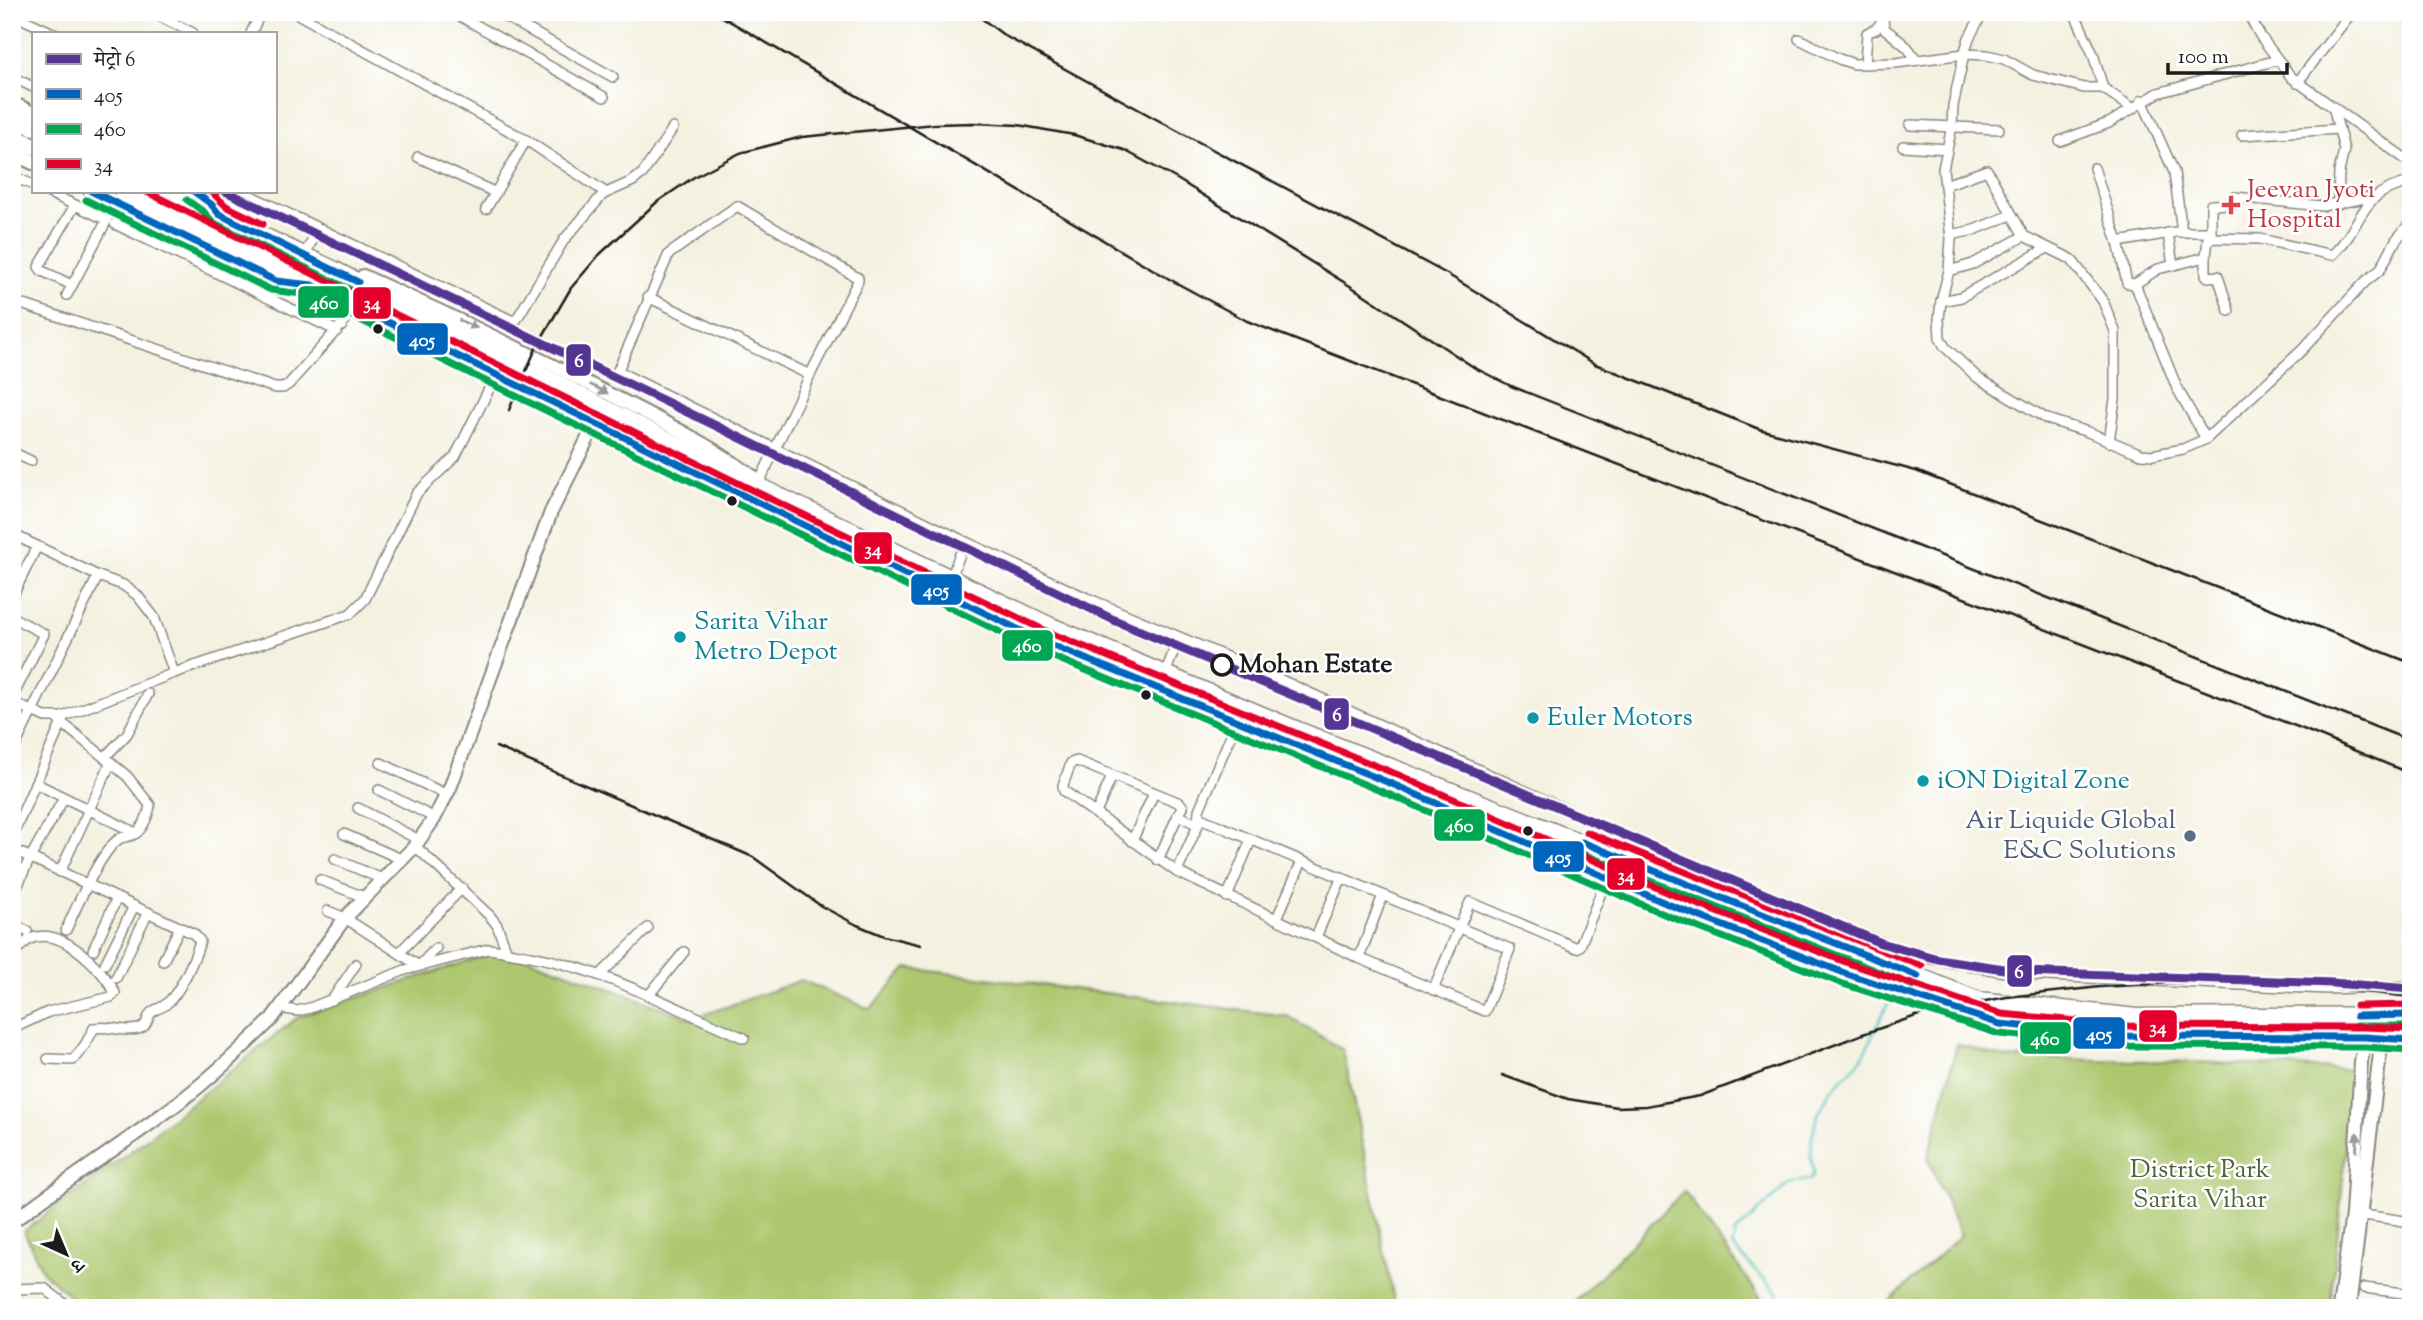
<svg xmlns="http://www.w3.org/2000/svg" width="2423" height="1320" viewBox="0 0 2423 1320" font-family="'Sorts Mill Goudy','Noto Serif Devanagari',serif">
<rect width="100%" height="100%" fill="#fff"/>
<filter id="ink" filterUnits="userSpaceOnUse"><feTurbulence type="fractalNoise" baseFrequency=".0143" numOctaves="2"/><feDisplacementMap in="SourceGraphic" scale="14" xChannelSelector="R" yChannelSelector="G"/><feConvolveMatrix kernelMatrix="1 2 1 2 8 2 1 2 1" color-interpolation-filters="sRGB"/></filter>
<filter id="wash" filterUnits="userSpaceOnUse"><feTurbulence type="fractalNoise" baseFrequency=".00686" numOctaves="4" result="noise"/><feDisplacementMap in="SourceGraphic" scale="28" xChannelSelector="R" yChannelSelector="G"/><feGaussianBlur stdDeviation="1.57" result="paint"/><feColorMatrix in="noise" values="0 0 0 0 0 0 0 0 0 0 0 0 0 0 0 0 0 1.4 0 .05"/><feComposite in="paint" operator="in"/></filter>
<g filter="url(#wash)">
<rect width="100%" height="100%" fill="#f4f1e0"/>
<g fill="#acc76d" stroke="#647244" stroke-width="2">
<path d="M504 949 692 1019 801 980 870 1009 907 968 1287 1016 1343 1050 1395 1304 1449 1308H84L43 1273 24 1231 139 1145 298 1017Z"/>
<path d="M1957 1044 2005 1058 2196 1062 2354 1070 2330 1308H1882L1961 1235 1928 1159Z"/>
<path d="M1684 1191 1768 1308H1569Z"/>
</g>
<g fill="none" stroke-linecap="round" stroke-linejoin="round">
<path stroke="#4fbec4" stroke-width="2.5" d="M1791 1308 1732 1246 1735 1233 1789 1183 1811 1179 1814 1172 1811 1157 1812 1137 1818 1114 1833 1089 1862 1058 1888 1003"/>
</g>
</g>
<g filter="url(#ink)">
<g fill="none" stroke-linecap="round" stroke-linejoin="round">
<g stroke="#88867e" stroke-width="12">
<g id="street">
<path d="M151 12 193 33"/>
<path d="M294 12 526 140 486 209"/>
<path d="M453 12 604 97"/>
<path d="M497 12 613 77"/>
<path d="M1878 12 1883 18 1884 28 1907 47 1917 60"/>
<path d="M1983 12 1969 38 1964 54 1953 106 1952 126 1943 169 1951 238 1949 271 1941 301 1939 319 1940 338 1945 347 1978 378 2047 419 2088 432 2141 454 2152 455 2183 449 2206 439 2301 351 2365 282 2380 270 2396 240 2411 222"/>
<path d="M2074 12 2093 54 2103 88"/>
<path d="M2247 12 2261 37 2291 77 2411 163"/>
<path d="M12 14 53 33"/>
<path d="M251 33 261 12"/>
<path d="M1799 39 1839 59 1854 64 1896 63 1964 54 1987 55 2004 59 2033 75 2084 88H2103L2132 108"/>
<path d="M1865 64 1867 33 1876 29 1883 20"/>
<path d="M12 77 33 87"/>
<path d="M2297 83 2352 12"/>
<path d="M2142 100 2174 172 2182 232"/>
<path d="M2334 110 2344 150 2339 172 2338 204"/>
<path d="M1910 125 1999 129"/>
<path d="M2242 135 2339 129"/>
<path d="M2060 141 2109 123 2158 93 2277 60"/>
<path d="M1903 146 1947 149"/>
<path d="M418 157 496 193"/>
<path d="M2094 168 2118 242 2127 283 2135 284"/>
<path d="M12 176 33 185"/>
<path d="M1945 185 1987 170 2024 236 2071 259 2103 301 2115 331V399L2109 442"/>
<path d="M45 191 107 220 67 295"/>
<path d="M241 191 515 322 564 240 605 192 526 140"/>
<path d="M604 194 633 181 643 173 673 128"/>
<path d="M115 224 337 331"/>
<path d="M2168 233 2173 265"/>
<path d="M1951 235 1974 230 2011 215"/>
<path d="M2211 238V205L2234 204 2235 197 2322 206 2371 197"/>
<path d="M2118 242 2176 232H2211"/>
<path d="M304 255 319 229"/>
<path d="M2206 257V275L2208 277 2218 276 2229 311"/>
<path d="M1949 271 1973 264 2024 236"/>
<path d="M72 285 42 271 39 267 75 205"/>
<path d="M648 297 810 375"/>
<path d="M338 298 332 313 340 319 342 326"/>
<path d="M12 301 275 388H283L289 384 357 307"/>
<path d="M1941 301 1961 297 2047 248"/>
<path d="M2206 439 2177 388 2135 284 2158 269 2206 257 2208 238 2260 239 2332 255C2367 223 2354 194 2411 182"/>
<path d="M12 452 31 461"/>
<path d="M758 485 810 375 858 281V278L737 206 669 254 618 370 619 372 966 542 1087 598 1281 680 1726 882 1921 957 2022 975 2328 989 2411 986"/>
<path d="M12 534 98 576 123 585 137 595 154 617 174 673"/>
<path d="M951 578 960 554"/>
<path d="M12 597 37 546"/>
<path d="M12 617 44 634 12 698"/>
<path d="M1165 674 1179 637"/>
<path d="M12 702 45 717H62L174 673 350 614 365 599 417 493 455 457 496 375"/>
<path d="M56 718 127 776 150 805C149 814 143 829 135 834 130 837 124 836 119 839 101 850 75 910 66 930"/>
<path d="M12 752 98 576"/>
<path d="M105 757 127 734 148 694"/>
<path d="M381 763 447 795"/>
<path d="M35 783 136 833"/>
<path d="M379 790 435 818"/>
<path d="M358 808 419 840"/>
<path d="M1096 813 1112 776"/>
<path d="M1198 817 1510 949 1485 1011 1359 958 1177 872 1198 825 1199 810 1237 721"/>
<path d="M344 834 401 859"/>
<path d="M12 837 62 722"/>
<path d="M1132 841 1154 793"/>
<path d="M415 846 490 916 497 925 507 952"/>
<path d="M12 849 194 934 200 941C195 958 180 994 165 1005 161 1008 155 1009 151 1013 146 1019 148 1027 138 1029 124 1033 109 1025 94 1028L85 1045 73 1060 48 1059"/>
<path d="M335 859 382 879"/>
<path d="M1158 860 1178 815"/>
<path d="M60 872 111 762"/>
<path d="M1177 872 1064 791 1063 785 1071 763 1077 761 1180 803 1183 807 1178 815 1198 825"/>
<path d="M320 880 364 897"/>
<path d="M1227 897 1251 840"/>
<path d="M12 898 30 858 64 798"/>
<path d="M328 911 345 918 419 966 436 948"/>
<path d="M1277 918 1302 861"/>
<path d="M12 924 27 931"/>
<path d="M1316 937 1342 877"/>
<path d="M93 950 117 898"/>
<path d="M12 953C18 949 24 943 30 939 61 925 103 969 115 993L111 997 48 1012 12 1029"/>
<path d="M399 953 462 888"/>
<path d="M1359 958 1383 895"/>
<path d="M163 961 180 927"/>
<path d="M105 964 134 906"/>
<path d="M600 975 648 928"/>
<path d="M116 978 148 912"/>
<path d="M1433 990 1470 902 1577 948 1580 946 1607 877"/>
<path d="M648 996 684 952"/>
<path d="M332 1000 356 964"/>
<path d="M279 1008 297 1011 310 1008 405 970 488 949C502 950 516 954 531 956 605 970 674 1008 744 1038"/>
<path d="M2357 1214 2411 1222"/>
<path d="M2364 1288 2411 1294"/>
<path d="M12 1289 44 1288 70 1308"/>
</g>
</g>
<g stroke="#88867e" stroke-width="16">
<g id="secondary">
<path d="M363 276C445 313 527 352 607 393 660 420 712 445 759 481"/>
<path d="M12 1222C65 1181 121 1146 174 1106 209 1080 240 1050 271 1020L345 918 415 846 434 819 450 788 551 512 595 424"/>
<path d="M2339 1308 2352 1214 2361 1062 2365 1037"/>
<path d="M2349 1308 2382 1037"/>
</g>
</g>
<g stroke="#88867e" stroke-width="18">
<g id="primary">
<path d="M12 104 33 114"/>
<path d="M12 152 33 162"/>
<path d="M91 191 276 281 307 284"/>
<path d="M193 191 211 204 218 213"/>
</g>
</g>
<g stroke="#88867e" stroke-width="19">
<g id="highway">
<path d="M12 117 33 127"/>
<path d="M12 136 33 146"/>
<path d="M122 191 743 497 1044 642 1392 784 1670 905 1847 974 2000 1024 2128 1036 2365 1037 2411 1040"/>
<path d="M169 191 335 270 750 482 1049 625 1298 730 1978 1000 2137 1017 2411 1015"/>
</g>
</g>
<use href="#street" stroke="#fff" stroke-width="9"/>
<use href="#secondary" stroke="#fff" stroke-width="12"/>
<use href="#primary" stroke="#fff" stroke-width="14"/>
<use href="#highway" stroke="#fff" stroke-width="16"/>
<g stroke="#1c1c1c" stroke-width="2.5">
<path d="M714 12 1171 280 1247 321 2303 729 2411 774"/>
<path d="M973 12 1005 36 1176 130 1447 274 1595 364 1759 429 1916 471 2411 663"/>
<path d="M509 410 537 346 571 288 599 255 657 202 694 177 740 153 802 137 935 124 974 123 1018 125 1074 135 1124 150 1177 179 1363 294 1475 368 1511 386 2411 741"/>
<path d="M496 747 753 857 821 906 857 925 884 936 921 945"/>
<path d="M1502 1075 1568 1099 1617 1107 1646 1106 1700 1096 1863 1034 1931 1011 2007 997 2100 987 2173 983 2328 988 2411 997"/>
</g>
<g stroke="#fff" stroke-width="12">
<g id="bus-1">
<path d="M91 191 276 281 312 285 1044 642 1392 784 1670 905 1847 974 2000 1024 2128 1036 2365 1037 2411 1040"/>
<path d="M193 191 211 204 219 214 358 282"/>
<path d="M1582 842 1918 976"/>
<path d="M2356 1016 2411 1015"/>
</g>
</g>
<g stroke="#fff" stroke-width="12">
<g id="bus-2">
<path d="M86 200 271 290 309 295 1039 651 1388 794 1666 915 1843 984 1999 1034 2128 1046 2365 1047 2410 1050"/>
<path d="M187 200 204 212 214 223 353 291"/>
<path d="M1578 852 1914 986"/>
<path d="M2356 1026H2411"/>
</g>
</g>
<g stroke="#fff" stroke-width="12">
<g id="bus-3">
<path d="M145 191 748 488 1048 632 1396 774 1674 895 1851 964 2002 1014 2129 1026 2365 1027 2411 1029"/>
<path d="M211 191 226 206 263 224"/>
<path d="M1586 832 1922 966"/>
<path d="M2356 1006 2411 1005"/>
</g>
</g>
<use href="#bus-1" stroke="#0065bd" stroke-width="7"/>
<use href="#bus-2" stroke="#00a651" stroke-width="7"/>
<use href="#bus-3" stroke="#e4002b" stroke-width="7"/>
<g stroke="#fff" stroke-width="14">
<path id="metro-1" d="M225 191 708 422 1114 620 1881 943 1938 959 2024 972 2332 983 2411 989"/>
</g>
<use href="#metro-1" stroke="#553592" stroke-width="9"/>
</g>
<defs><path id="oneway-solid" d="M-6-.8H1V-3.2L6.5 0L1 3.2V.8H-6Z" transform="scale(1.75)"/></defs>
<g fill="#999">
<use href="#oneway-solid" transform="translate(468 324) rotate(24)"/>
<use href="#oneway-solid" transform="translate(599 389) rotate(27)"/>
<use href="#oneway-solid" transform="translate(2357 1142) rotate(-86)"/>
</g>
</g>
<path fill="#e0444e" stroke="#fff" stroke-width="2.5" d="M2227.5 194.5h7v7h7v7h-7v7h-7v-7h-7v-7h7z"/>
<g fill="#1c1c1c" stroke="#fff" stroke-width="2.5">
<circle cx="378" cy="329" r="6"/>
<circle cx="732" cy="501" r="6"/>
<circle cx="1146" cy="695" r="6"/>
<circle cx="1528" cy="831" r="6"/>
</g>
<g fill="#0f9aa8" stroke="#fff" stroke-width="2.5">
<circle cx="680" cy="637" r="7"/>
<circle cx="1533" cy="718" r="7"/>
<circle cx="1923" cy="781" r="7"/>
</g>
<circle fill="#fff" stroke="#1c1c1c" stroke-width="3.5" cx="1222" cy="665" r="10"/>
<circle fill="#5c6f8a" stroke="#fff" stroke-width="2.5" cx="2190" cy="836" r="7"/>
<g text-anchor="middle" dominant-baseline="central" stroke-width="5" stroke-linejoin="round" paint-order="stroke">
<g font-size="26" fill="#be3a42" stroke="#fff" text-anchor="start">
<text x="2247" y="190">Jeevan Jyoti<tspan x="2247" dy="30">Hospital</tspan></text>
</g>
<g font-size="26" fill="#0d838f" stroke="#fff" text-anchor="start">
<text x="694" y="622">Sarita Vihar<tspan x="694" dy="30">Metro Depot</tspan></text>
<text x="1547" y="718">Euler Motors</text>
<text x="1937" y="781">iON Digital Zone</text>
</g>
<g font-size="26" font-weight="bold" fill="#1c1c1c" stroke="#fff" text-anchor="start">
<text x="1239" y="665">Mohan Estate</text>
</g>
<g font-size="26" fill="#4e5e75" stroke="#fff" text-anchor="end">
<text x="2176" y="821">Air Liquide Global<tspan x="2176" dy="30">E&amp;C Solutions</tspan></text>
</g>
<g font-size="26" fill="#56603c" stroke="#fff">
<text x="2200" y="1170">District Park<tspan x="2200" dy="30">Sarita Vihar</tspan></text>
</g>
</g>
<g stroke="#fff" stroke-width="2.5">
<rect x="297" y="285" width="53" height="34" rx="7" fill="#00a651"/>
<rect x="352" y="286" width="40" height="34" rx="7" fill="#e4002b"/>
<rect x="396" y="322" width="53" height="34" rx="7" fill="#0065bd"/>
<rect x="565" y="343" width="27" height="34" rx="7" fill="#553592"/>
<rect x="853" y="531" width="40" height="34" rx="7" fill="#e4002b"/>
<rect x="910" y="573" width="53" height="33" rx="7" fill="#0065bd"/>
<rect x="1001" y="629" width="53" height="33" rx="7" fill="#00a651"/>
<rect x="1323" y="697" width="27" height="34" rx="7" fill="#553592"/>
<rect x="1433" y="808" width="53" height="34" rx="7" fill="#00a651"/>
<rect x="1532" y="840" width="53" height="33" rx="7" fill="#0065bd"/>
<rect x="1606" y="857" width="40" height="34" rx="7" fill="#e4002b"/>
<rect x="2006" y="954" width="27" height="34" rx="7" fill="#553592"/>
<rect x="2138" y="1009" width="40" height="34" rx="7" fill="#e4002b"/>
<rect x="2072" y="1016" width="54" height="34" rx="7" fill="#0065bd"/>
<rect x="2019" y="1021" width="53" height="34" rx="7" fill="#00a651"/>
</g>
<g font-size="19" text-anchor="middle" font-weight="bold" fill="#fff">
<text x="324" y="309">460</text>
<text x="372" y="309">34</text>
<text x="422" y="346">405</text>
<text x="579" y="367">6</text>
<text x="873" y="555">34</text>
<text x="936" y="596">405</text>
<text x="1027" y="652">460</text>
<text x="1337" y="721">6</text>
<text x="1459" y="832">460</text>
<text x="1558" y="863">405</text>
<text x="1626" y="881">34</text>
<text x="2019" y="978">6</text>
<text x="2158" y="1033">34</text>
<text x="2099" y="1040">405</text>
<text x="2045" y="1045">460</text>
</g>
<rect width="2423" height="1320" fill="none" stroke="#fff" stroke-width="42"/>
<rect x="32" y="32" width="245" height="161" fill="#ffffff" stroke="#a4a4a4" stroke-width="2"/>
<rect x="46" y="54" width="35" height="10" fill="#553592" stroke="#a4a4a4" stroke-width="2"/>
<text x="94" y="66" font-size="21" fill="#1c1c1c">मेट्रो 6</text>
<rect x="46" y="89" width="35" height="10" fill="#0065bd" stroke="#a4a4a4" stroke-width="2"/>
<text x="94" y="102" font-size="21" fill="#1c1c1c">405</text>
<rect x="46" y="124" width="35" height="10" fill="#00a651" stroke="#a4a4a4" stroke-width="2"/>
<text x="94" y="136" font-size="21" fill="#1c1c1c">460</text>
<rect x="46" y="159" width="35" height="10" fill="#e4002b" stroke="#a4a4a4" stroke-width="2"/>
<text x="94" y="172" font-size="21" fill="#1c1c1c">34</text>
<g transform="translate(66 1254) rotate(136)" stroke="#ffffff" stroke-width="5" paint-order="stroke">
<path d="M0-5L12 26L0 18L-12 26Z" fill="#1c1c1c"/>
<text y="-10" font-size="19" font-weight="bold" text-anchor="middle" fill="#1c1c1c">उ</text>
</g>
<path d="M2168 63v10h119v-10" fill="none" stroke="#1c1c1c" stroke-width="3.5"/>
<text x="2178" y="63" font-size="21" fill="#1c1c1c" stroke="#ffffff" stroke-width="5" paint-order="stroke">100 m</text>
</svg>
